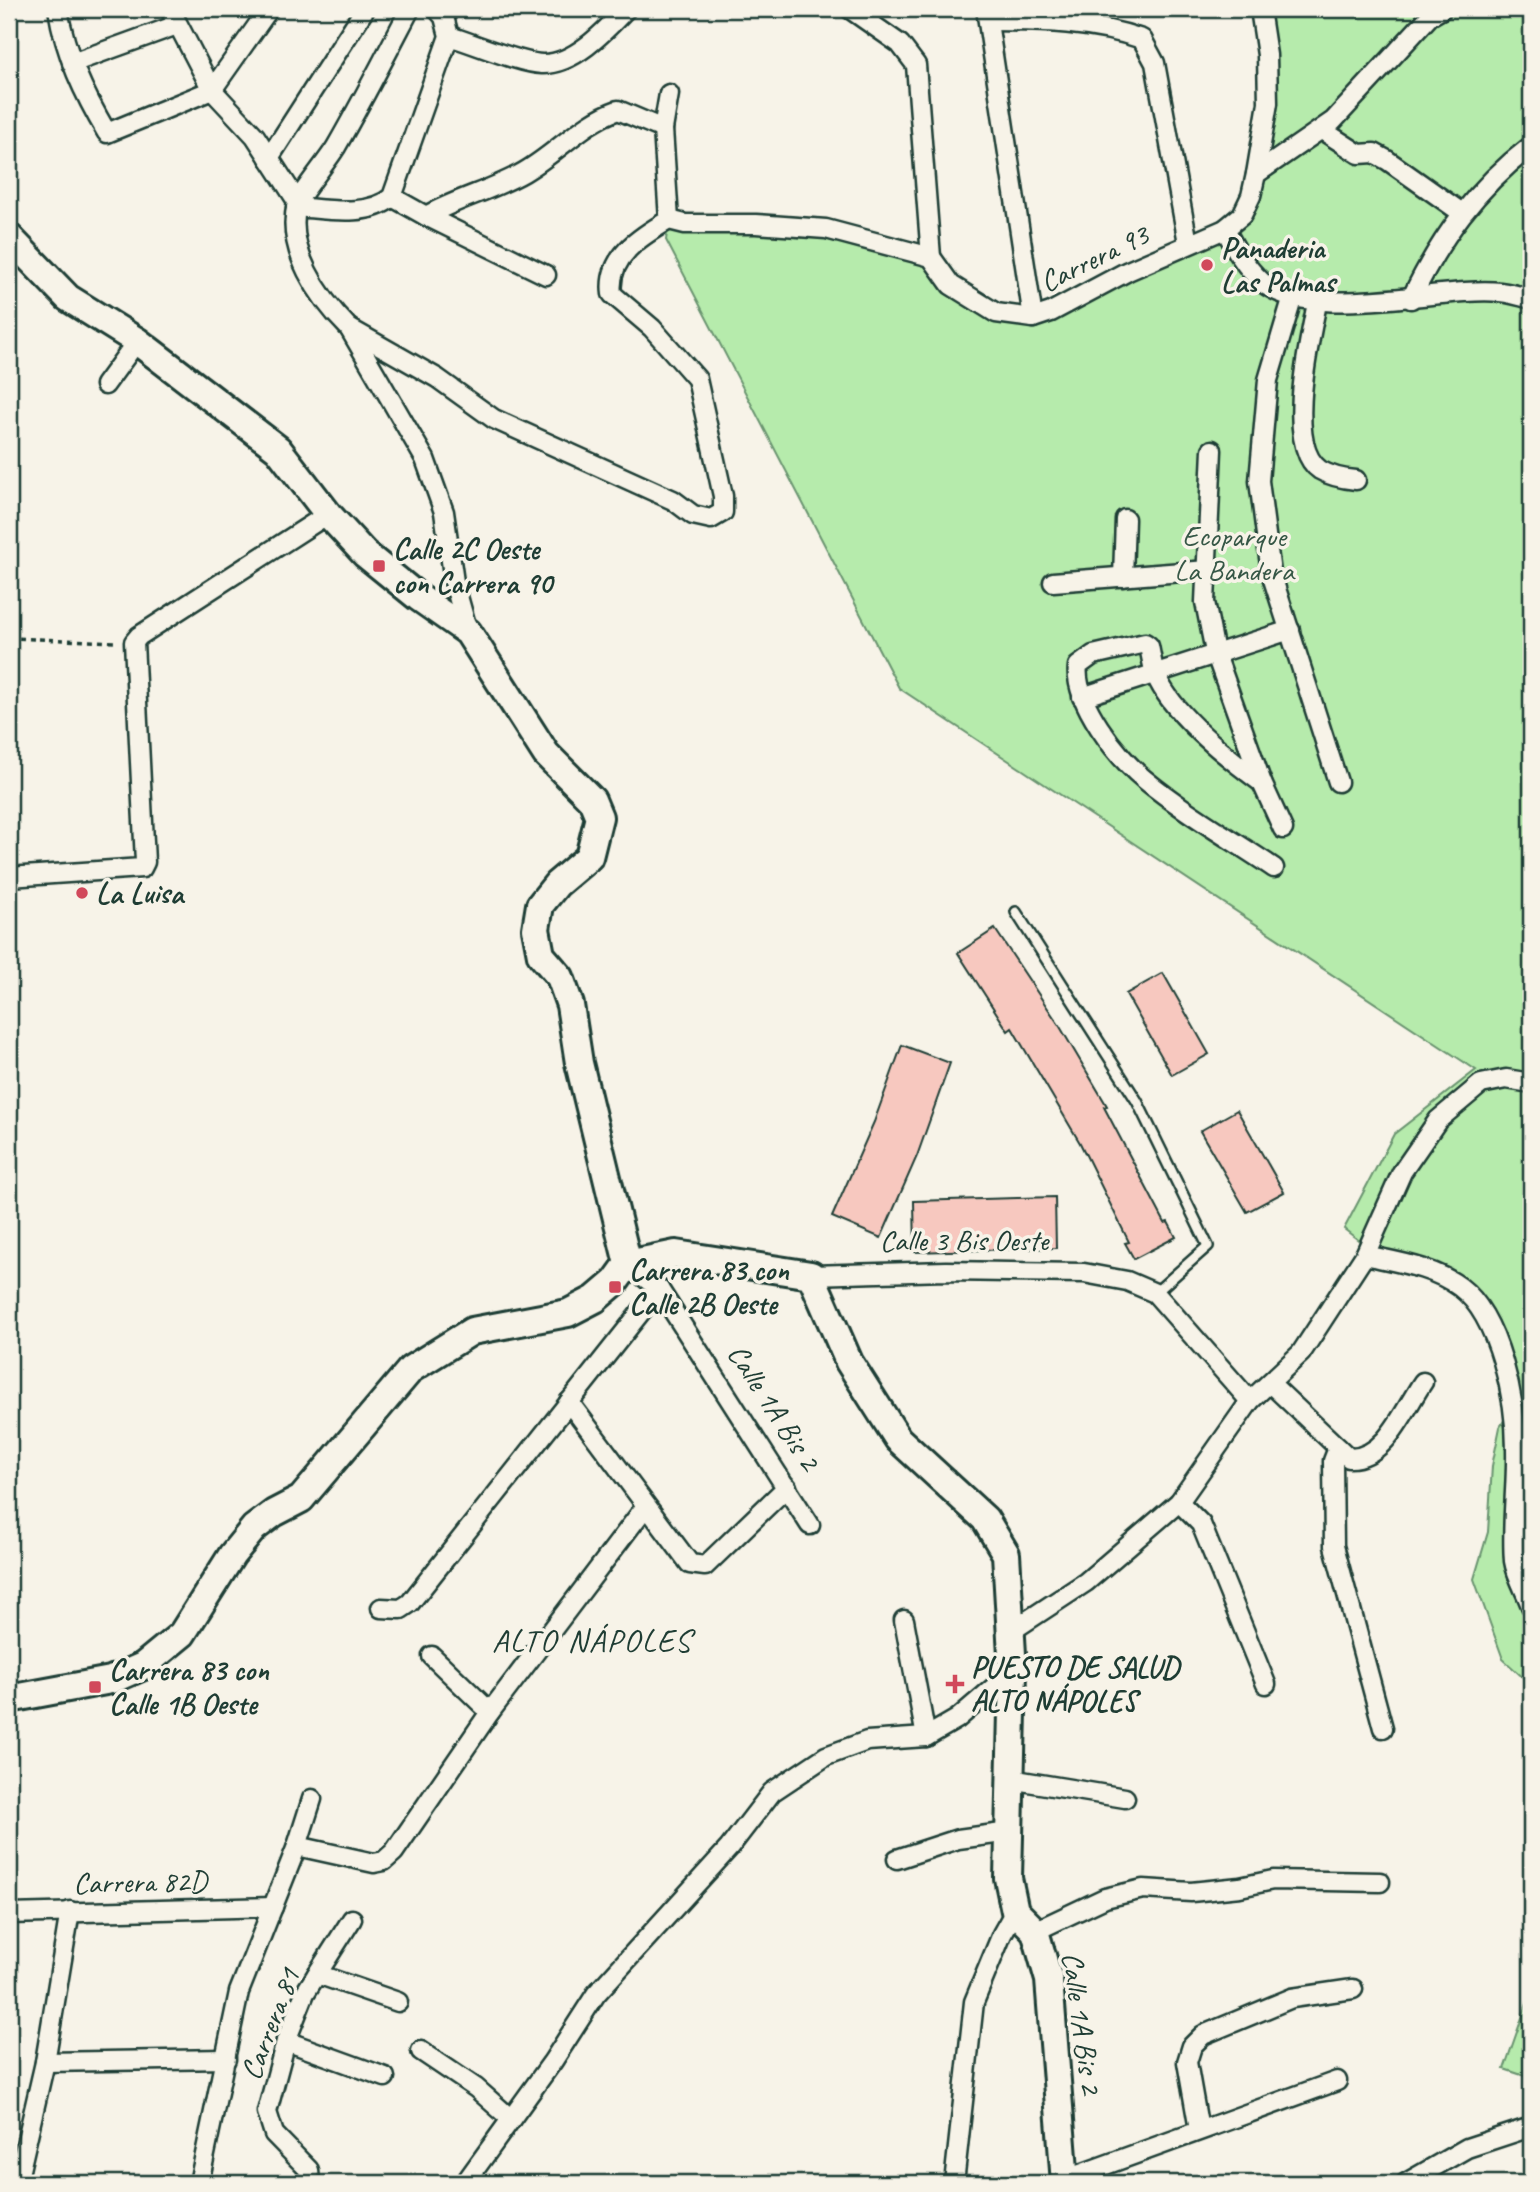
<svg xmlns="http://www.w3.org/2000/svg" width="1540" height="2192" viewBox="0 0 1540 2192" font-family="Caveat,sans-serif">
<rect width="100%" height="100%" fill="#f7f3e8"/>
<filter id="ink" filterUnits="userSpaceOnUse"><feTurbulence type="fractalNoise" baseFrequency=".0143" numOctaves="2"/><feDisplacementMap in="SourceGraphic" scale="14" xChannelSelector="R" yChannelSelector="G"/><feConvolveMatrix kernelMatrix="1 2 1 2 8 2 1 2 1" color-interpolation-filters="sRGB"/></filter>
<g filter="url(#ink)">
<g fill="#b6ebac" stroke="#6a9470" stroke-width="2">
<path d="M1260 9H1531V1685L1503 1659 1474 1579 1488 1532 1492 1466 1500 1427 1507 1415 1497 1342 1471 1305 1427 1269 1383 1259 1344 1229 1394 1134 1476 1070 899 688 666 240 669 220 756 224 931 257 996 313 1033 318 1242 215 1263 141Z"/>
<path d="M1531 1992V2078L1504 2069Z"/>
</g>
<g fill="#f7c8bf" stroke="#1f3d34" stroke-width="2">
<path d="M995 929 1059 1025 1107 1106 1104 1107 1165 1223 1168 1222 1176 1237 1134 1259 1125 1243 1129 1242 1080 1143 1012 1028 1008 1031 958 953Z"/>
<path d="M1163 973 1209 1054 1172 1075 1126 994Z"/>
<path d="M902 1045 950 1063 917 1156 881 1238 832 1217 874 1122Z"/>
<path d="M1237 1110 1284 1192 1247 1212 1200 1131Z"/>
<path d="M1055 1197 1056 1248 915 1252 914 1201Z"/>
</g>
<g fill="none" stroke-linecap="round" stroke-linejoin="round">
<g stroke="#1f3d34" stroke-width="14">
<path id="lane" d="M1016 912 1137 1101 1208 1246 1155 1293"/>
</g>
<g stroke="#1f3d34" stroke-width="23">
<g id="street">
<path d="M58 9C65 54 84 94 107 133L212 90 269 9"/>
<path d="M170 9 212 90 255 136 297 201"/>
<path d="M410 9C386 55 362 102 336 147 329 159 298 197 297 204 285 249 319 298 349 328L425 459 444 512 454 582 468 632"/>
<path d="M850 9 900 44 916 65 931 257"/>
<path d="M986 9 1033 318"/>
<path d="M990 21C1041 21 1093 22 1142 39L1155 63 1188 243"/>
<path d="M449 36C473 43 519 63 542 64 574 65 606 30 626 9"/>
<path d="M72 63 177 25"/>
<path d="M1322 130 1359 154 1374 153 1387 160 1462 213"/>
<path d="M269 158 365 9"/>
<path d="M1256 174 1333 121 1430 16 1442 9"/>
<path d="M392 197 426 216C458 198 493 190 524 172 557 153 583 122 618 110L663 129"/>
<path d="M296 207C325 209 368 218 392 197L449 36 444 17 437 9"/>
<path d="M426 216 546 275"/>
<path d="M669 220 663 129 669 94"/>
<path d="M1225 229C1235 248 1245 267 1262 282 1309 323 1442 286 1500 292 1510 293 1521 296 1531 299"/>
<path d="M1293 296 1268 380 1259 481 1271 573 1338 782"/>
<path d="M1318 298C1311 335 1283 445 1320 470 1330 476 1345 479 1356 480"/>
<path d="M1411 299C1440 238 1477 187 1531 146"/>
<path d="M349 328 437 378 494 419 673 500 693 515 711 519 723 512V496L697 379 652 328 612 294C607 257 641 236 669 220L685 224H756L826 229 931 257 951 285 996 313 1033 318 1051 312 1128 271 1225 229 1242 215 1251 196 1256 174 1268 103 1267 55 1260 9"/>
<path d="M105 385 137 341"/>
<path d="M1212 450 1205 602 1215 652 1262 783 1283 829"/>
<path d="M1123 577 1125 519"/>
<path d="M1053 582 1208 570"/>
<path d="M1082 697 1290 630"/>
<path d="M1262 783C1228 758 1170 713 1155 673 1152 664 1151 655 1149 646L1145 643 1093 655 1078 666C1073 701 1118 758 1144 779 1184 812 1231 839 1274 868"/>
<path d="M9 877 142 868 145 862 134 642 139 636 328 514"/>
<path d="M1365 1255C1396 1262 1434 1267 1460 1287 1500 1317 1516 1402 1516 1449 1517 1486 1511 1524 1514 1561 1516 1575 1526 1592 1531 1606"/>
<path d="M628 1264 659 1289 810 1525"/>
<path d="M811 1275 946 1271 1084 1273 1127 1281 1155 1293 1250 1401"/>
<path d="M1270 1383 1349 1458C1386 1459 1405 1408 1423 1382"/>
<path d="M569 1402 690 1564 705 1566 787 1487"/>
<path d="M1338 1448 1333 1461 1334 1546 1383 1728"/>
<path d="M1179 1502 1201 1524 1266 1684"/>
<path d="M381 1608 401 1609 410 1603 659 1289"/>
<path d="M904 1620 926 1737"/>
<path d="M1013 1630 1086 1582 1179 1502 1250 1401 1301 1353 1365 1255 1402 1172 1438 1120 1481 1084 1506 1079 1531 1083"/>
<path d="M432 1656 490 1712"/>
<path d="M1010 1779 1125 1798"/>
<path d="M297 1846 374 1863 384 1861 394 1852 490 1712 646 1506"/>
<path d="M897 1859 958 1839 1010 1832"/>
<path d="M9 1914 273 1907"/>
<path d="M1035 1931 1105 1898 1143 1889 1191 1892 1240 1887 1273 1880 1380 1882"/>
<path d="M317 1974 398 2002"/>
<path d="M286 2041 385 2077"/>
<path d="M421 2051 476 2088 511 2119"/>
<path d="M45 2062 226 2059"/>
<path d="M1199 2130 1187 2062 1192 2046 1203 2035 1292 1998 1353 1989"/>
<path d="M1064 2180 1337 2081"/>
<path d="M17 2183 45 2062 70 1911"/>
<path d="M199 2183 239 1992 297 1846 312 1799"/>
<path d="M310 2183 309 2170 274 2134 267 2112 286 2041 305 1993 352 1919"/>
<path d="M465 2183 553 2061 596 1994 729 1848 772 1792 826 1756 867 1741 926 1737 957 1719 1013 1671"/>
<path d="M954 2183 974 2002 1002 1934 1015 1911"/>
<path d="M1406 2183 1467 2148 1531 2127"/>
</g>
</g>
<g stroke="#1f3d34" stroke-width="32">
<g id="secondary">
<path d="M9 237 68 298 137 341 278 449 328 514 365 554 418 597 468 632 546 754 592 800 599 817 589 857 557 884 540 905 536 929 541 955 560 977 570 1005 579 1063 628 1264 615 1282 595 1299 568 1313 472 1331 411 1369 301 1499 274 1513 254 1528 232 1555 182 1634 143 1666 111 1680 9 1699"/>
<path d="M628 1264 676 1254 811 1275 849 1362 898 1439 985 1519 1006 1554 1013 1671 1008 1878 1015 1911 1035 1931 1049 1980 1065 2183"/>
</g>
</g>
<path stroke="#1f3d34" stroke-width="3.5" stroke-dasharray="5 5" stroke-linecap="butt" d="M9 638 117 642"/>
<use href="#lane" stroke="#f7f3e8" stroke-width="9"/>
<use href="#street" stroke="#f7f3e8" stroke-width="18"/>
<use href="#secondary" stroke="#f7f3e8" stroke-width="26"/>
</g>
</g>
<g fill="#d1495b" stroke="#f7f3e8" stroke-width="2.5">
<circle cx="1207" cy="265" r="7"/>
<rect x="372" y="559" width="14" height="14" rx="3.5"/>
<circle cx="82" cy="893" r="7"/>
<rect x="608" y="1280" width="14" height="14" rx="3.5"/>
<path d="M951.5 1673.5h7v7h7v7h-7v7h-7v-7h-7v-7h7z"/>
<rect x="88" y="1680" width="14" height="14" rx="3.5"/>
</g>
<g text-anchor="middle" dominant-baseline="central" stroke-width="7" stroke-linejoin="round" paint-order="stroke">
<g font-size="30" font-weight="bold" fill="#1f3d34" stroke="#f7f3e8" text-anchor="start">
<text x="1221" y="248">Panaderia<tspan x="1221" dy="34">Las Palmas</tspan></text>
<text x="393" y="549">Calle 2C Oeste<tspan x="393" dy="34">con Carrera 90</tspan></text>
<text x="96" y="893">La Luisa</text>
<text x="629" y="1270">Carrera 83 con<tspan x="629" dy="34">Calle 2B Oeste</tspan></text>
<text x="971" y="1667">PUESTO DE SALUD<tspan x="971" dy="34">ALTO NÁPOLES</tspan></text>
<text x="109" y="1670">Carrera 83 con<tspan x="109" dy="34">Calle 1B Oeste</tspan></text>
</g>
<g font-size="30" fill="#1f3d34" stroke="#f7f3e8">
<text transform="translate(1094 258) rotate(-26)">Carrera 93</text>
<text x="964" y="1240">Calle 3 Bis Oeste</text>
<text transform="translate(774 1407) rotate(57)">Calle 1A Bis 2</text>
<text transform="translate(140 1882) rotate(-1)">Carrera 82D</text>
<text transform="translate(1082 2023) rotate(82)">Calle 1A Bis 2</text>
<text transform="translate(270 2024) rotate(-69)">Carrera 81</text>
</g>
<g font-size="30" fill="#365746" stroke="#f7f3e8">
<text x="1234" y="536">Ecoparque<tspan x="1234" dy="34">La Bandera</tspan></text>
</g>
<g font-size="32" letter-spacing="2" fill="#1f3d34" stroke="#f7f3e8">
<text x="592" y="1640">ALTO NÁPOLES</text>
</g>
</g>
<rect width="1540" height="2192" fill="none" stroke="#f7f3e8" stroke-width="35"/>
<rect x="18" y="18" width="1505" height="2157" fill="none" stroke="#1f3d34" stroke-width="2.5" filter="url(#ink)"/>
</svg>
